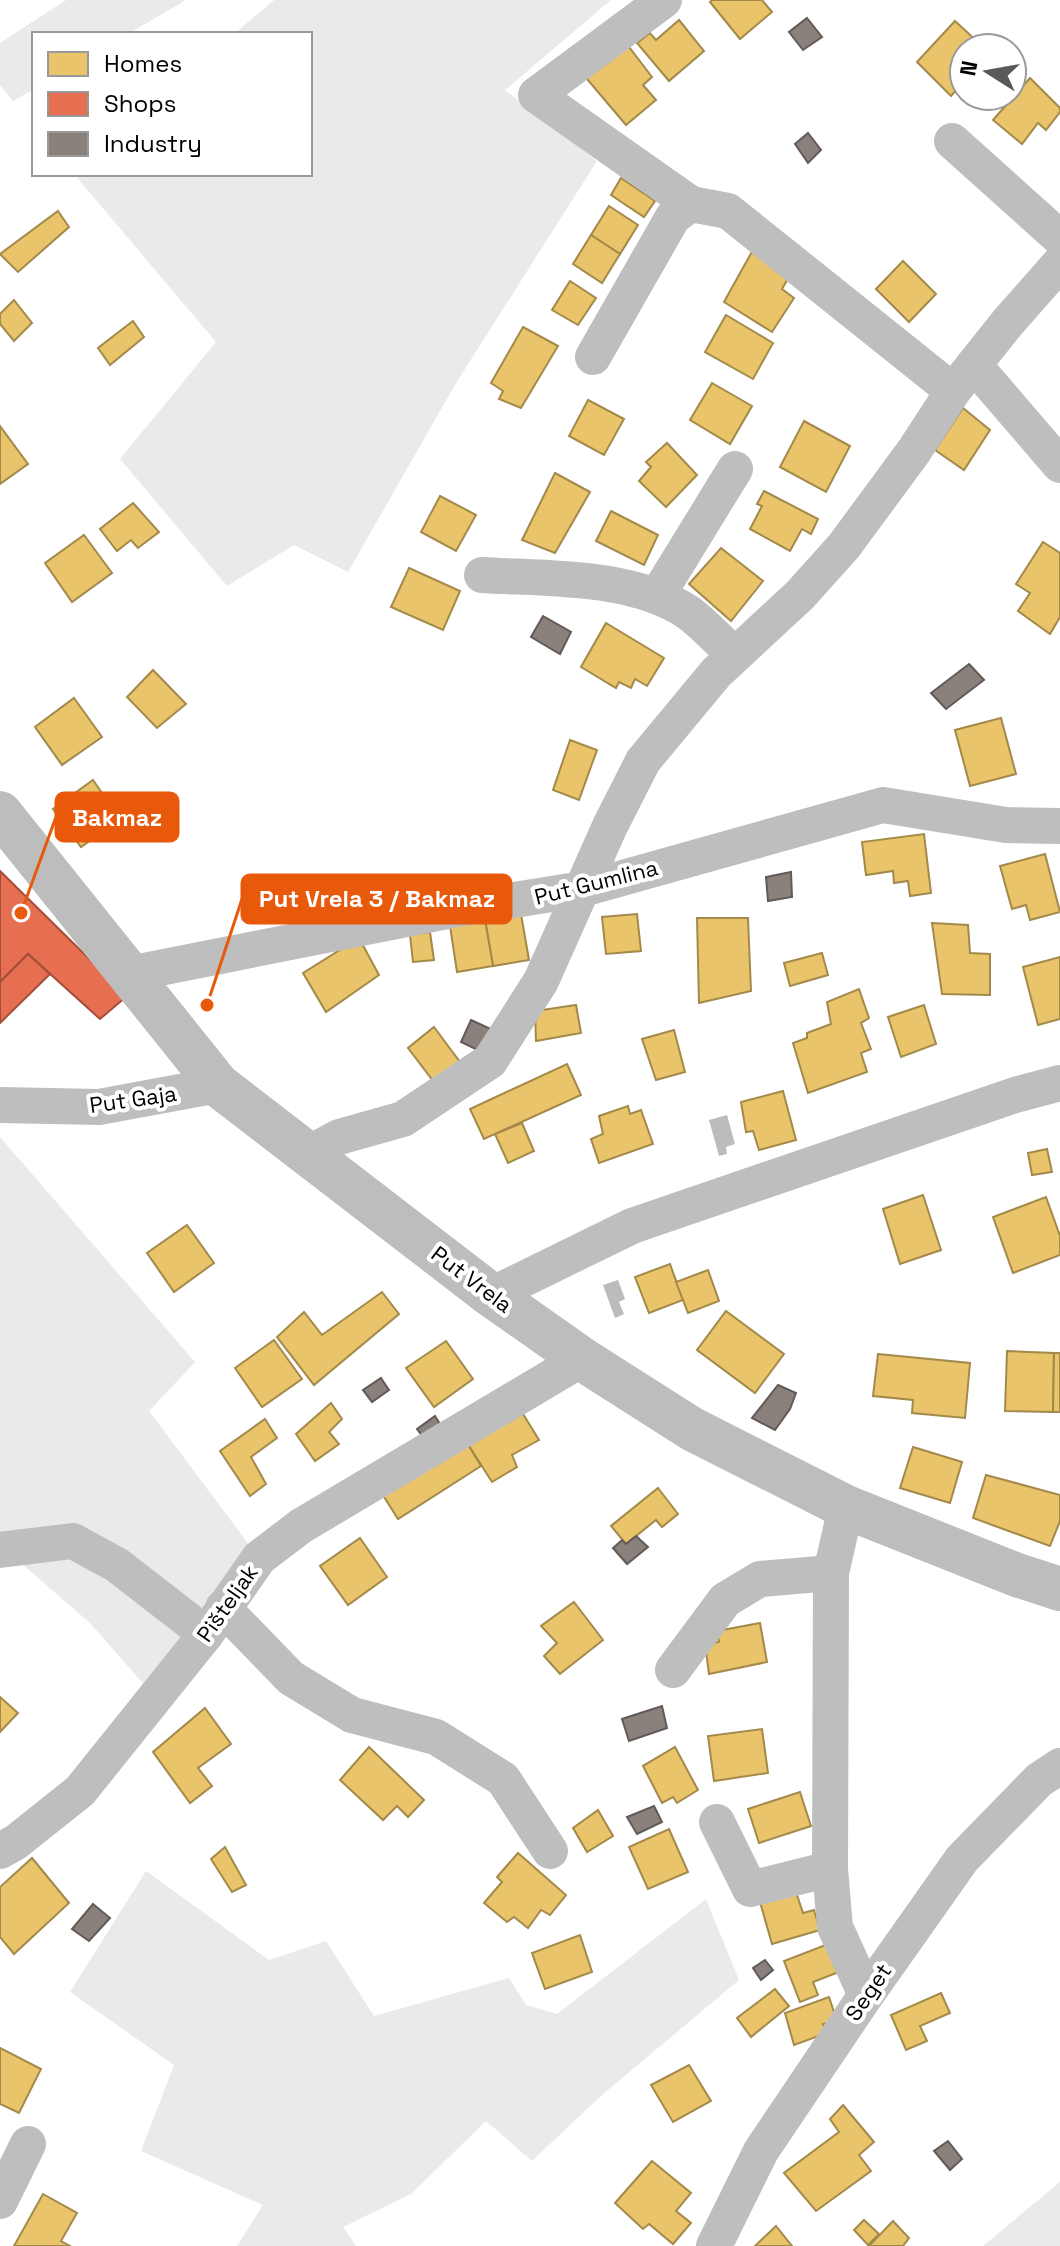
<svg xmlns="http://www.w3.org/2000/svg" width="1060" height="2246" viewBox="0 0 1060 2246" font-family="'Space Grotesk',sans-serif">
<rect width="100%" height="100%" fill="#fff"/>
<g fill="#eaeaea">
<path d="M66 0H186L128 34H34V89L13 101 0 85V43Z"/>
<path d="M274 0H611L505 90 597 161 456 383 348 572 294 545 227 586 120 459 216 342 74 174H310V34H234Z"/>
<path d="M0 1137 195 1362 149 1411 259 1558 156 1698 90 1623 0 1545Z"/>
<path d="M146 1871 269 1960 326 1941 374 2016 509 1978 526 2005 557 2014 706 1899 739 1980 603 2094 532 2161 486 2121 411 2194 343 2227 356 2246H237L263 2205 141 2151 174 2065 70 1992Z"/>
<path d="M1060 2182V2246H983Z"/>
</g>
<g fill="#bcbcbc">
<path d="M727 1115 735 1144 726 1147 727 1154 719 1156 709 1120Z"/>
<path d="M618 1280 625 1299 619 1302 624 1314 615 1318 603 1285Z"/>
</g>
<g fill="#e9c46a" stroke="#a3894a" stroke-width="2">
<path d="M712 0H762L772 12 740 39 710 2Z"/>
<path d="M679 20 704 51 669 81 637 43 650 33 656 40Z"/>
<path d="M955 21 980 44 977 48H964V81L951 96 917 62Z"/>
<path d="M623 39 652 77 643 85 656 100 626 125 587 79Z"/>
<path d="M1030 78 1060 108V112L1046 130 1038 123 1022 144 993 120Z"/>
<path d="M621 178 655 201 644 217 611 195Z"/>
<path d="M609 206 638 225 620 254 591 235Z"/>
<path d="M58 211 69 227 18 272 0 254Z"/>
<path d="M591 235 620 254 602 283 573 264Z"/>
<path d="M754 248 793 270 782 289 794 298 772 332 724 302Z"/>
<path d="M903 261 936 294 909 322 876 289Z"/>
<path d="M570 281 596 298 578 325 552 310Z"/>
<path d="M14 300 32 323 14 341 0 324V314Z"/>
<path d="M726 315 773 343 753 379 705 352Z"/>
<path d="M133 321 144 337 110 365 98 348Z"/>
<path d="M523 327 558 346 521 408 499 399 503 391 491 383Z"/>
<path d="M712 383 752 406 730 444 690 420Z"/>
<path d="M588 400 624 419 604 455 569 436Z"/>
<path d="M963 408 990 430 964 470 935 450Z"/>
<path d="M804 421 850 446 826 492 780 467Z"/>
<path d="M0 426 28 464 0 484Z"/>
<path d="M667 443 697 475 666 507 639 481 651 467 646 462Z"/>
<path d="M555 473 590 492 555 553 522 540Z"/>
<path d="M764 491 818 519 811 534 802 529 790 551 750 529 762 506 757 504Z"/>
<path d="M440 496 476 515 456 551 421 532Z"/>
<path d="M133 503 159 532 138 548 131 540 117 551 100 529Z"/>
<path d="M611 511 658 535 644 565 596 541Z"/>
<path d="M84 535 112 573 72 602 45 563Z"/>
<path d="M1043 542 1060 553V617L1050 634 1018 611 1030 593 1016 584Z"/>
<path d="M721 548 763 581 731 621 689 584Z"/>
<path d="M409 568 460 591 443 630 391 607Z"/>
<path d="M606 623 664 658 647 686 635 679 631 688 619 682 616 688 581 667Z"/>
<path d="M153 670 186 704 157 728 127 697Z"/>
<path d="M74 698 102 737 62 765 35 727Z"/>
<path d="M1001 718 1016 774 970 786 955 730Z"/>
<path d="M570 740 597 750 579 800 553 790Z"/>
<path d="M93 780 120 819 81 847 53 809Z"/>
<path d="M924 834 931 893 910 896 908 881 894 883 893 871 866 875 862 842Z"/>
<path d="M1045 854 1060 912 1030 920 1026 905 1012 909 1000 866Z"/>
<path d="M521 914 529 960 493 966 485 920Z"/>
<path d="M637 914 641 951 606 954 602 917Z"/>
<path d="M697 918H748L751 991 699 1003Z"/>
<path d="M485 920 493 966 457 972 450 926Z"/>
<path d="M932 923 968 925 970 953 990 954V995L942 994Z"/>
<path d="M430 932 434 960 413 962 410 935Z"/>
<path d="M359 938 379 975 326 1012 303 973Z"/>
<path d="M822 953 828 975 790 986 784 963Z"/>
<path d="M1060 957V1019L1038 1025 1023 967Z"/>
<path d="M859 989 869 1018 861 1023 871 1049 861 1053 867 1072 808 1093 793 1043 807 1038V1033L831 1024 827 1002Z"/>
<path d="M576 1005 581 1033 536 1041 535 1011Z"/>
<path d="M924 1005 936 1044 901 1057 888 1017Z"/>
<path d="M434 1027 463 1066 437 1086 408 1048Z"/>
<path d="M674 1030 685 1072 656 1080 642 1039Z"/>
<path d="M567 1064 581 1095 484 1139 470 1109Z"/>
<path d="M783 1091 796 1140 759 1150 753 1131 746 1132 741 1102Z"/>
<path d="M628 1106 630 1114 641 1110 653 1144 599 1163 591 1139 603 1134 599 1116Z"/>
<path d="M522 1123 534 1151 508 1163 495 1134Z"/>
<path d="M1047 1149 1052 1172 1032 1175 1028 1153Z"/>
<path d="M923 1195 941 1250 900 1264 883 1209Z"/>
<path d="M1046 1197 1060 1236V1255L1013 1273 993 1217Z"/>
<path d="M187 1225 214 1263 174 1292 147 1253Z"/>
<path d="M670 1264 683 1300 649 1313 635 1277Z"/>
<path d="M708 1270 719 1301 688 1313 676 1282Z"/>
<path d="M382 1292 399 1314 314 1385 277 1337 304 1312 322 1335Z"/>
<path d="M726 1311 784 1354 755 1393 697 1350Z"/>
<path d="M274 1340 302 1379 262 1407 235 1368Z"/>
<path d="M446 1341 473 1379 434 1407 406 1368Z"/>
<path d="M1007 1351 1054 1353 1053 1412 1005 1411Z"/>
<path d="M1054 1353H1060V1412H1053Z"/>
<path d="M878 1354 970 1363 965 1418 912 1413 913 1400 873 1396Z"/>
<path d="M331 1403 342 1419 329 1432 339 1444 315 1461 296 1434Z"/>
<path d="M520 1409 539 1440 512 1455 517 1467 492 1482 464 1438Z"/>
<path d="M265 1419 277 1438 251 1457 266 1484 250 1496 220 1451Z"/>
<path d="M464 1438 481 1466 398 1519 381 1492Z"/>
<path d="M913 1447 962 1462 950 1503 900 1488Z"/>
<path d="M986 1475 1060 1495V1521L1050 1546 973 1518Z"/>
<path d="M658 1488 678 1514 662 1527 656 1520 626 1544 611 1526Z"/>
<path d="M360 1538 387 1577 348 1605 320 1566Z"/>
<path d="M574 1602 603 1640 560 1674 544 1656 557 1643 541 1626Z"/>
<path d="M760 1623 767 1662 709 1674 705 1644 719 1642 717 1631Z"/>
<path d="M0 1697 18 1713 0 1732Z"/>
<path d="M205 1708 231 1744 198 1768 212 1786 190 1803 153 1752Z"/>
<path d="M762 1729 768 1773 714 1781 708 1736Z"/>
<path d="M369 1747 424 1800 408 1817 397 1806 383 1820 340 1780Z"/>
<path d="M675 1747 698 1790 677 1803 673 1797 662 1803 643 1766Z"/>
<path d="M800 1792 811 1826 759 1843 748 1809Z"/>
<path d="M598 1810 613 1836 587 1852 573 1828Z"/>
<path d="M669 1829 688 1872 648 1889 629 1847Z"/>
<path d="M225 1847 246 1885 232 1892 211 1859Z"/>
<path d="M518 1853 566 1895 550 1915 541 1910 528 1928 514 1917 507 1922 484 1903 502 1882 497 1877Z"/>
<path d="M32 1858 69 1903 14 1954 0 1937V1887Z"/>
<path d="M796 1892 803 1913 814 1910 820 1930 772 1944 760 1902Z"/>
<path d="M580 1935 592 1972 545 1989 532 1953Z"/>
<path d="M828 1944 839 1972 813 1982 818 1995 800 2002 784 1961Z"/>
<path d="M775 1989 789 2006 751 2037 737 2018Z"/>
<path d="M941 1993 950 2013 920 2026 927 2041 906 2050 891 2015Z"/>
<path d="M829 1997 837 2021 823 2024 827 2033 794 2045 785 2013Z"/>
<path d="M0 2048 41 2069 19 2113 0 2104Z"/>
<path d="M689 2065 711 2101 673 2122 651 2085Z"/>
<path d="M843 2105 874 2142 859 2155 871 2171 816 2211 784 2173 839 2132 830 2119Z"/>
<path d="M652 2161 691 2193 676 2211 691 2223 673 2244 649 2224 643 2229 615 2203Z"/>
<path d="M43 2194 77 2213 61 2241 70 2246H14Z"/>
<path d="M864 2220 879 2234 868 2245 854 2230Z"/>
<path d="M893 2221 909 2238 903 2246H869Z"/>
<path d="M776 2226 792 2246H755Z"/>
</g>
<g fill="#e76f51" stroke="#a24e39" stroke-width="2">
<path d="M0 871 127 996 100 1019 28 954 0 982Z"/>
<path d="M28 954 50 974 0 1023V982Z"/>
</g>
<g fill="#8a817c" stroke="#615a57" stroke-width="2">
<path d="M807 18 822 37 803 50 789 32Z"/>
<path d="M808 133 821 150 808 163 795 144Z"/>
<path d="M543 616 571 632 560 654 531 637Z"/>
<path d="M969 664 984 680 946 709 931 693Z"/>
<path d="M791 872 792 897 768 901 766 877Z"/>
<path d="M471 1020 495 1031 484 1053 461 1042Z"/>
<path d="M381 1378 389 1390 372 1402 363 1390Z"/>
<path d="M778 1385 796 1393 790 1409 775 1430 752 1418Z"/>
<path d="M435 1416 443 1429 425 1440 417 1429Z"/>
<path d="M636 1536 648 1547 627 1564 613 1548 622 1540 626 1544Z"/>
<path d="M662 1706 667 1728 629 1741 622 1719Z"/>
<path d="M654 1806 662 1822 637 1834 627 1817Z"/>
<path d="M93 1904 110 1918 89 1941 72 1929Z"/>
<path d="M765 1960 773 1970 761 1980 753 1968Z"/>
<path d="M948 2141 962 2159 950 2170 934 2151Z"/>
</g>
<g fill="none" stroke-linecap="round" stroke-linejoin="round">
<g stroke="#bebebe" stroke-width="36">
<path d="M664 0 536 95 691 204"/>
<path d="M952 141 1060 238"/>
<path d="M593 357 673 217 691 204 728 211 953 391"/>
<path d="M974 365 1060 465"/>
<path d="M482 575C547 579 633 575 689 613 705 625 720 642 735 655"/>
<path d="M657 596 735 469"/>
<path d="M129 974 457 909 583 889 883 805 1006 825 1060 826"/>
<path d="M0 1105 99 1107 218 1085"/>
<path d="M308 1154 339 1137 403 1119 490 1061 541 981 610 826 643 761 716 673 800 595 844 546 914 451 953 391 1008 322 1060 263"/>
<path d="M491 1295 632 1226 1015 1095 1060 1083"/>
<path d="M846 1507 831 1573 830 1869 835 1927 866 1995"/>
<path d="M0 1550 73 1541 117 1565 206 1634"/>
<path d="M223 1608 291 1678 352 1715 436 1737 503 1779 550 1851"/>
<path d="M673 1670 725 1600 760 1579 831 1573"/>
<path d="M717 1822 750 1889 830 1869"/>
<path d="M0 1851 16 1842 80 1791 206 1634 259 1558 301 1526 582 1359"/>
<path d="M0 2201 28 2144"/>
<path d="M714 2246 761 2151 866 1995 962 1859 1039 1780 1060 1766"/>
</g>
<path stroke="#bdbdbd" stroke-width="44" d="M0 813 218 1085 491 1295 582 1359 692 1429 846 1507 1017 1575 1060 1589"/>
</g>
<g text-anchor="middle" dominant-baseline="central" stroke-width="8" stroke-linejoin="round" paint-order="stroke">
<g font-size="22" fill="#000" stroke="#fff">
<text transform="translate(596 882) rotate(-14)">Put Gumlina</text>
<text transform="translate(133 1099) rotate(-8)">Put Gaja</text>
<text transform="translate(472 1279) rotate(37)">Put Vrela</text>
<text transform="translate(227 1603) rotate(-55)">Pišteljak</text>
<text transform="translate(868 1992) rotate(-56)">Seget</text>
</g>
</g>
<path fill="none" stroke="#e8590c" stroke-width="3" d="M21 913L56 817M207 1005L242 899"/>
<g fill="#e8590c" stroke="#fff" stroke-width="3">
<circle cx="21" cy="913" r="8"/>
<circle cx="207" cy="1005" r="8"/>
</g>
<g fill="#e8590c" stroke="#e8590c" stroke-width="3">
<rect x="56" y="793" width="122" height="48" rx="8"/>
<rect x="242" y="875" width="269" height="48" rx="8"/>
</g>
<g font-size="24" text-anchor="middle" font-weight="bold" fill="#fff">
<text x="117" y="826">Bakmaz</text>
<text x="377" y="907">Put Vrela 3 / Bakmaz</text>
</g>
<rect x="32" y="32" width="280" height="144" fill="#ffffff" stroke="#999999" stroke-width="2"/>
<rect x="48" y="52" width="40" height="24" fill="#e9c46a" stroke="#999999" stroke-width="2"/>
<text x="104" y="72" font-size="24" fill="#000000">Homes</text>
<rect x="48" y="92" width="40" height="24" fill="#e76f51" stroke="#999999" stroke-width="2"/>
<text x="104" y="112" font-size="24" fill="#000000">Shops</text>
<rect x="48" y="132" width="40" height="24" fill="#8a817c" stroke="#999999" stroke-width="2"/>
<text x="104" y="152" font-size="24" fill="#000000">Industry</text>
<g transform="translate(988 72) rotate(281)"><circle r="38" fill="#ffffff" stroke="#999999" stroke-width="2"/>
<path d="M0-6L14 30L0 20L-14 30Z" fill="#595959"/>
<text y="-12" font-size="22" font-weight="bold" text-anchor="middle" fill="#000000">N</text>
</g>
</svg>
